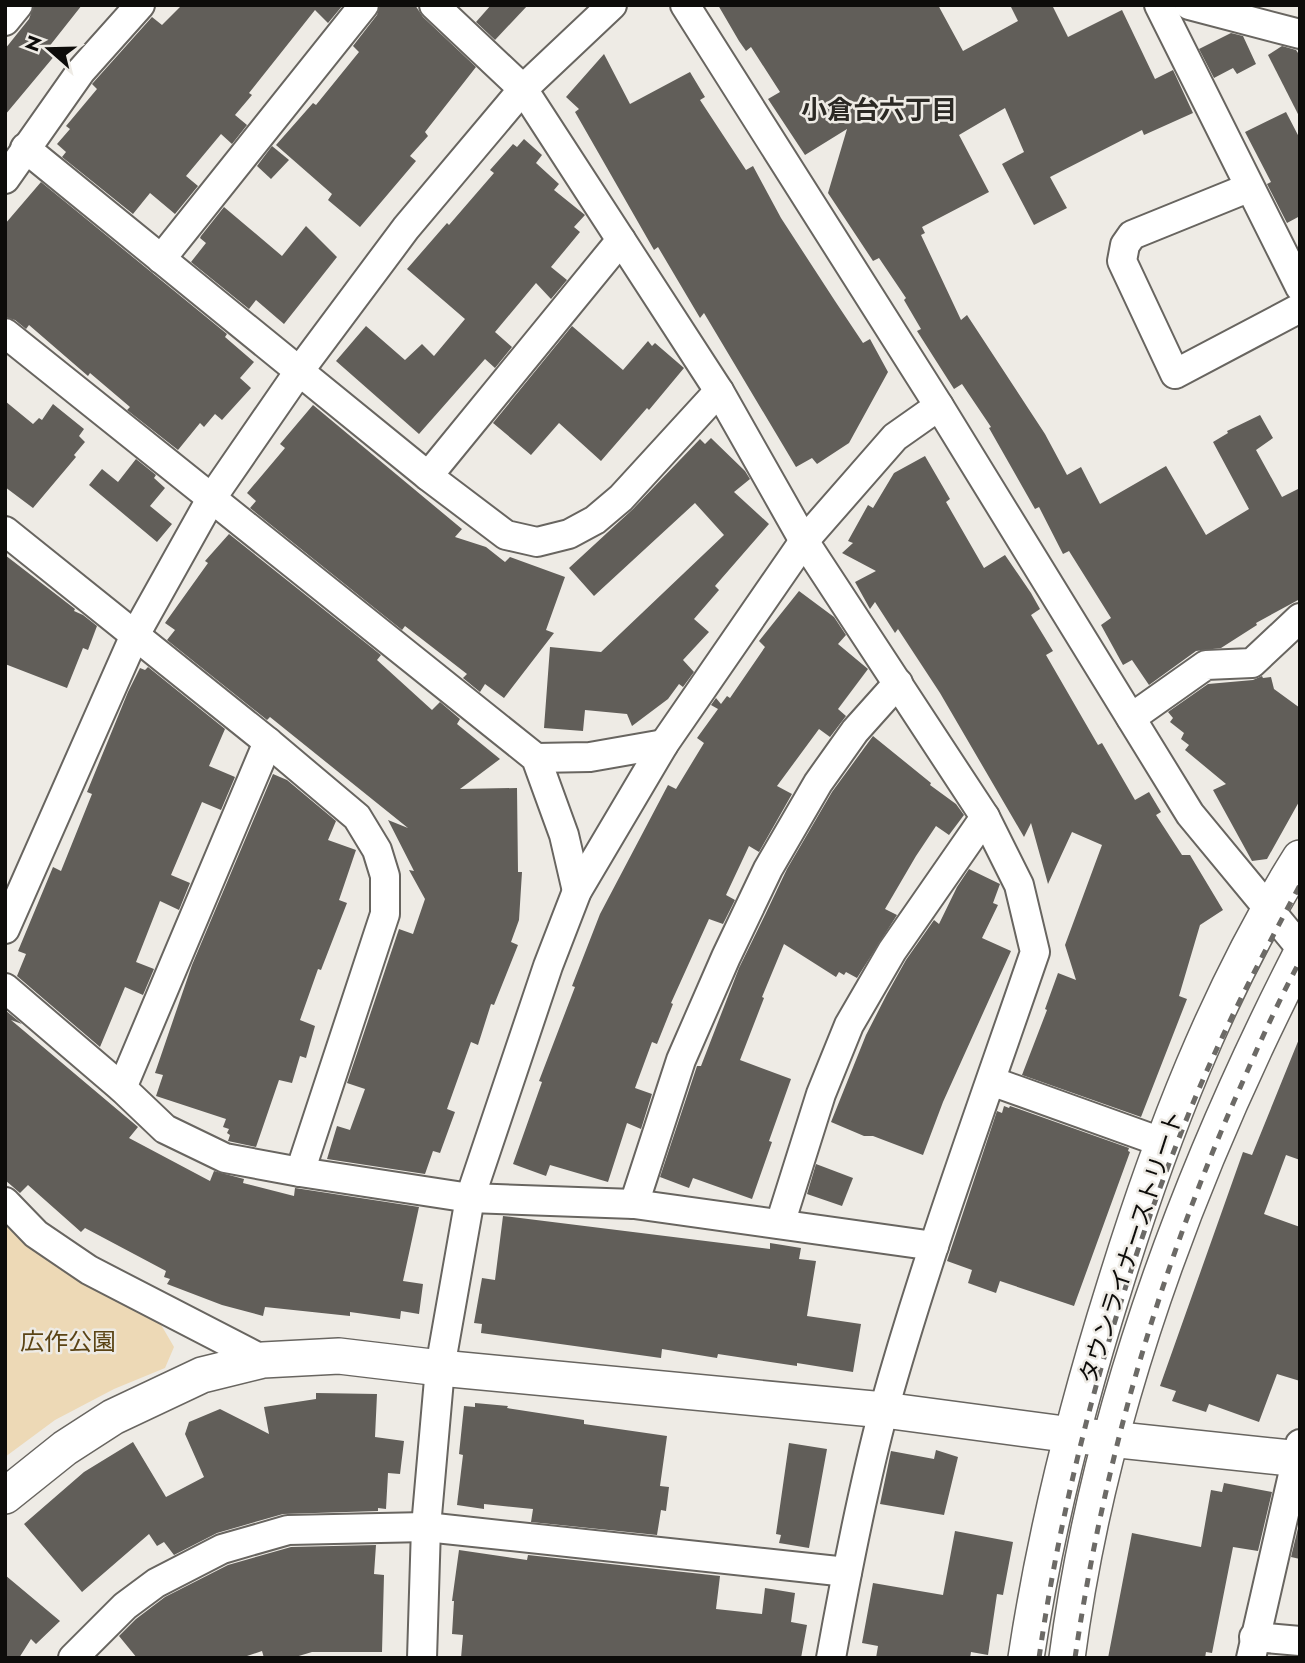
<svg xmlns="http://www.w3.org/2000/svg" width="1305" height="1663" viewBox="0 0 1305 1663" font-family="Jost,'Noto Sans JP',sans-serif">
<rect width="100%" height="100%" fill="#eeebe5"/>
<path fill="#edd9b6" d="M5 1219 41 1250 160 1323 174 1347 165 1368 114 1389 55 1420 5 1457Z"/>
<g fill="#615e59">
<path d="M34 5H82L48 48 56 54 5 115V49L29 19Z"/>
<path d="M182 5H343L328 23 315 10 249 93 252 95 235 115 247 125 232 144 221 134 186 176 198 186 175 214 150 193 133 214 62 157 66 152 57 144 70 129 66 126 97 89 92 84 152 17 162 25Z"/>
<path d="M380 5H415L423 17 476 67 425 132 428 136 410 156 416 161 360 227 328 200 332 194 276 145 313 103 316 105 359 52 353 46 377 15Z"/>
<path d="M491 5H528L495 40 476 22Z"/>
<path d="M718 5H938L963 51 1018 21 1010 5H1052L1068 37 1122 10 1155 79 1173 70 1193 113 1144 135 1142 130 1050 177 1067 208 1034 225 1002 164 1024 152 1005 108 959 135 989 192 922 227 925 233 921 235 961 320 967 315 1045 434 1067 475 1081 467 1100 504 1166 466 1206 535 1249 509 1213 442 1228 433 1227 431 1260 415 1273 438 1256 450 1282 497 1300 488V599L1256 623 1257 625 1221 648 1196 651 1149 685 1132 660 1123 665 1101 625 1111 618 1069 551 1063 554 1039 507 1035 509 989 428 991 427 962 384 954 389 917 331 921 329 904 300 906 298 879 258 873 261 828 193 847 129 805 155 768 99 780 92 751 47 746 51 739 41Z"/>
<path d="M1231 33 1243 36 1256 64 1237 74 1233 68 1214 78 1199 49Z"/>
<path d="M1282 46 1296 50 1300 56V118L1268 55Z"/>
<path d="M604 54 630 104 690 72 705 97 700 100 746 170 753 166 781 218 835 301 863 343 870 339 888 372 849 443 817 464 812 458 796 467 704 313 700 318 658 247 654 250 575 112 579 109 566 97Z"/>
<path d="M1286 112 1300 139V216L1287 223 1267 184 1271 182 1245 132Z"/>
<path d="M524 139 542 155 536 163 559 184 554 190 585 215 574 227 580 232 551 267 567 280 551 299 536 283 495 332 512 347 495 368 485 359 419 434 336 361 366 326 405 360 422 344 434 356 465 319 407 269 447 223 449 225 494 173 490 170 513 144 517 147Z"/>
<path d="M272 146 289 160 271 179 257 166Z"/>
<path d="M41 182 227 334 225 337 254 362 240 378 251 388 222 420 215 414 204 427 200 423 178 450 127 410 130 407 90 373 88 376 29 325 26 329 15 320 5 317V224Z"/>
<path d="M224 207 282 256 306 226 337 257 284 324 256 300 249 309 191 262 206 243 200 238 201 236Z"/>
<path d="M572 326 623 370 648 341 652 346 655 343 684 368 649 410 647 408 601 461 559 423 531 455 493 423Z"/>
<path d="M5 401 33 424 39 418 42 420 53 404 84 429 79 436 85 442 74 455 76 457 33 508 5 487Z"/>
<path d="M313 405 462 529 455 537 486 547 505 562 510 557 565 577 546 630 554 633 504 698 485 684 480 692 463 678 467 674 405 626 402 630 250 508 256 501 247 493 285 448 280 444Z"/>
<path d="M711 438 745 471 750 479 734 492 769 524 715 586 719 590 694 619 709 632 683 660 694 672 683 687 679 684 668 699 632 726 627 714 585 710 583 731 544 728 550 647 601 652 724 535 695 503 594 596 569 568 633 509 700 439 705 444Z"/>
<path d="M925 456 950 499 946 502 984 568 1005 555 1031 593 1040 609 1031 615 1053 651 1046 655 1098 745 1102 743 1135 800 1149 792 1161 812 1156 815 1182 855H1190L1223 910 1200 925 1179 996 1187 999 1141 1117 1022 1075 1047 1010 1045 1009 1058 973 1076 980 1065 945 1102 845 1072 832 1048 884 1031 823 1024 837 940 693 898 629 895 633 875 602 870 609 855 582 876 571 842 553 853 543 848 541 868 505 873 508 894 473Z"/>
<path d="M136 459 156 475 154 478 165 488 150 506 172 524 157 542 89 485 102 469 118 482Z"/>
<path d="M229 534 381 655 377 660 432 710 440 702 460 719 457 724 500 759 460 789 517 788 518 872H522L519 920 511 942 518 945 494 1005 491 1004 478 1045 471 1042 447 1109 455 1112 440 1153 433 1151 425 1174 327 1159 337 1126 350 1130 365 1089 347 1083 399 929 413 934 425 899 409 870 414 871 388 820 408 828 270 717 267 720 167 640 175 630 165 623 208 563 205 561Z"/>
<path d="M5 555 75 609 74 611 83 615 97 626 88 650 83 648 67 688 5 664Z"/>
<path d="M799 591 834 617 846 635 838 644 868 669 838 709 846 716 830 737 819 729 777 786 792 794 759 852 749 846 726 895 735 900 723 924 709 919 671 1003 673 1004 657 1044 652 1042 635 1088 652 1094 641 1129 627 1123 608 1182 550 1165 546 1176 513 1164 542 1082 539 1081 575 987 572 986 600 914 668 785 676 789 704 743 697 738 718 709 711 705 716 698 721 704 727 696 730 698 765 647 759 641Z"/>
<path d="M148 667 225 729 209 766 235 777 221 810 202 802 171 875 190 883 179 910 160 901 136 962 154 969 143 995 125 987 100 1047 17 976 26 954 18 951 53 867 61 871 92 794 87 792 128 692 140 668 145 670Z"/>
<path d="M1262 676 1263 678 1271 677 1274 689 1300 708V800L1267 859 1252 861 1213 790 1226 784 1185 750 1189 745 1181 739 1184 733 1170 722 1173 718 1168 712 1208 684 1253 680Z"/>
<path d="M873 736 931 783 930 785 956 804 964 815 949 835 936 826 916 856 885 909 897 915 857 978 846 972 844 975 839 972 836 977 784 944 762 997 764 998 740 1060 791 1079 769 1141 772 1142 752 1199 693 1178 689 1188 660 1177 697 1066H701L739 968 765 915 787 869 832 792Z"/>
<path d="M273 774 287 780 336 821 328 840 356 850 339 900 347 903 321 970 318 969 300 1020 315 1026 306 1058 300 1056 292 1083 279 1080 256 1147 228 1141 230 1135 227 1133 229 1129 223 1127 226 1119 156 1096 163 1075 155 1073 192 965Z"/>
<path d="M969 869 1000 884 993 903 998 905 982 938 1011 951 943 1102 923 1155 873 1136H864L831 1122 866 1035 887 994 906 960 934 920 939 924 957 887Z"/>
<path d="M5 1010 22 1024 11 1020 138 1127 129 1138 210 1181 214 1171 244 1179 243 1183 294 1196 295 1188 419 1207 403 1281 423 1284 419 1314 401 1311 400 1319 350 1312V1316L265 1307 263 1316 222 1305 167 1284 170 1279 164 1277 166 1271 85 1228 81 1232 28 1185 20 1193 5 1180Z"/>
<path d="M1299 1039 1300 1160 1286 1155 1264 1214 1300 1227V1381L1277 1374 1259 1422 1209 1404 1206 1412 1172 1401 1176 1391 1160 1386 1243 1152 1252 1155Z"/>
<path d="M1004 1106 1009 1108 1010 1106 1129 1148 1128 1151 1130 1152 1074 1306 1000 1281 996 1293 968 1283 972 1270 947 1261 997 1111 1002 1113Z"/>
<path d="M816 1164 853 1178 842 1206 807 1194Z"/>
<path d="M503 1216 770 1249V1243L801 1248 799 1259 816 1261 807 1316 861 1324 853 1372 797 1363V1366L718 1354 717 1358 662 1349 661 1358 481 1333 482 1324 474 1323 482 1278 495 1280Z"/>
<path d="M316 1393 377 1394 375 1437 404 1441 400 1474 388 1473 386 1509 378 1508V1511L283 1514 217 1533 174 1555 164 1542 157 1546 149 1534 82 1592 24 1524 84 1472 133 1442 166 1497 204 1477 185 1434 189 1422 220 1409 269 1434 264 1407 316 1399Z"/>
<path d="M475 1403 508 1406 507 1408 584 1420V1424L667 1436 660 1486 669 1487 666 1511 661 1510 657 1535 531 1522 533 1509 484 1504V1509L457 1505 463 1455 459 1454 464 1406 475 1407Z"/>
<path d="M789 1443 827 1449 809 1548 779 1543 781 1535 776 1534Z"/>
<path d="M936 1450 958 1457 944 1515 880 1504 891 1451 934 1459Z"/>
<path d="M1224 1483 1272 1492 1258 1551 1233 1547 1212 1653 1206 1652 1205 1658H1108L1132 1533 1201 1547 1211 1490 1222 1492Z"/>
<path d="M1300 1520V1559L1291 1557Z"/>
<path d="M955 1531 1013 1542 1003 1595 997 1594 988 1655 971 1652 970 1658H876L878 1646 862 1643 873 1583 943 1595Z"/>
<path d="M376 1545 374 1574 384 1575 382 1652H312L292 1658H264L262 1651 241 1658H137L119 1636 136 1619 165 1597 228 1565 291 1547Z"/>
<path d="M459 1550 527 1560 528 1555 720 1576 716 1609 762 1614 765 1588 795 1593 791 1622 807 1625 801 1658H461L463 1635 452 1634 454 1601H452Z"/>
<path d="M5 1575 60 1621 36 1644 31 1639 19 1658H5Z"/>
</g>
<g fill="none" stroke-linecap="round" stroke-linejoin="round">
<g stroke="#686560" stroke-width="32">
<g id="minor">
<path d="M434 5 523 89 719 391 804 541 985 817 1019 885 1035 952C983 1104 927 1255 884 1409 862 1491 846 1575 831 1658"/>
<path d="M685 5 939 406 1190 814 1300 947"/>
<path d="M1159 5 1300 287"/>
<path d="M1189 5 1300 34"/>
<path d="M5 21 18 5"/>
<path d="M25 148 428 476 506 535 537 542 569 534 595 520 621 498 719 391"/>
<path d="M5 179 81 71 140 5"/>
<path d="M1248 188 1132 235 1125 245 1122 261 1175 374 1300 308"/>
<path d="M161 259 364 5"/>
<path d="M5 333 536 758 564 835 577 891"/>
<path d="M428 476 621 240"/>
<path d="M5 531 268 742 357 817 377 850 385 876V914L300 1172"/>
<path d="M1131 718 1206 665 1252 663 1300 618"/>
<path d="M536 758 590 757 664 744"/>
<path d="M5 929 135 635 211 499 300 370 406 228 523 89 612 5"/>
<path d="M5 988 122 1088 165 1129 225 1158 300 1172 470 1198 634 1204 934 1246"/>
<path d="M991 1081 1164 1143"/>
<path d="M122 1088 268 742"/>
<path d="M5 1202 36 1234 89 1270 263 1360"/>
<path d="M634 1204 681 1060 726 957 768 869 818 783 855 731 898 683"/>
<path d="M780 1224 821 1094 849 1025 892 951 985 817"/>
<path d="M1254 1637 1300 1641"/>
<path d="M73 1658 125 1606 156 1583 222 1549 288 1530 426 1527 847 1572"/>
<path d="M422 1658 426 1527 440 1368 470 1198 548 966 577 891 664 744 804 541 895 437 939 406"/>
<path d="M1251 1658 1300 1444"/>
</g>
</g>
<g stroke="#686560" stroke-width="38">
<g id="tertiary">
<path d="M5 1496 65 1448 113 1417 202 1375 263 1360 339 1356 440 1368 884 1410 1072 1435 1300 1459"/>
<path d="M1026 1658C1045 1532 1076 1409 1114 1288 1160 1139 1217 990 1300 858"/>
<path d="M1067 1658C1099 1413 1188 1175 1300 956"/>
</g>
</g>
<use href="#minor" stroke="#fff" stroke-width="28"/>
<use href="#tertiary" stroke="#fff" stroke-width="35"/>
<g stroke="#6c6a66" stroke-width="5" stroke-dasharray="9 9" stroke-linecap="butt">
<path d="M1039 1658C1066 1469 1119 1285 1191 1108 1222 1032 1261 958 1300 885"/>
<path d="M1075 1658C1104 1459 1161 1264 1243 1081 1261 1040 1279 1000 1300 961"/>
</g>
</g>
<g text-anchor="middle" dominant-baseline="central" stroke-width="5" stroke-linejoin="round" paint-order="stroke">
<g font-size="24" fill="#0d0c0a" stroke="#eeebe5">
<text transform="translate(1131 1247) rotate(-72)">タウンライナーストリート</text>
</g>
<g font-size="24" fill="#5b4415" stroke="#eeebe5">
<text x="68" y="1341">広作公園</text>
</g>
<g font-size="26" font-weight="bold" fill="#2b2924" stroke="#eeebe5">
<text x="879" y="110">小倉台六丁目</text>
</g>
</g>
<rect width="1305" height="1663" fill="none" stroke="#0d0c0a" stroke-width="14"/>
<g transform="translate(49 49) rotate(290)" stroke="#eeebe5" stroke-width="5" paint-order="stroke">
<path d="M0-5L12 26L0 18L-12 26Z" fill="#0d0c0a"/>
<text y="-10" font-size="19" font-weight="bold" text-anchor="middle" fill="#0d0c0a">N</text>
</g>
</svg>
